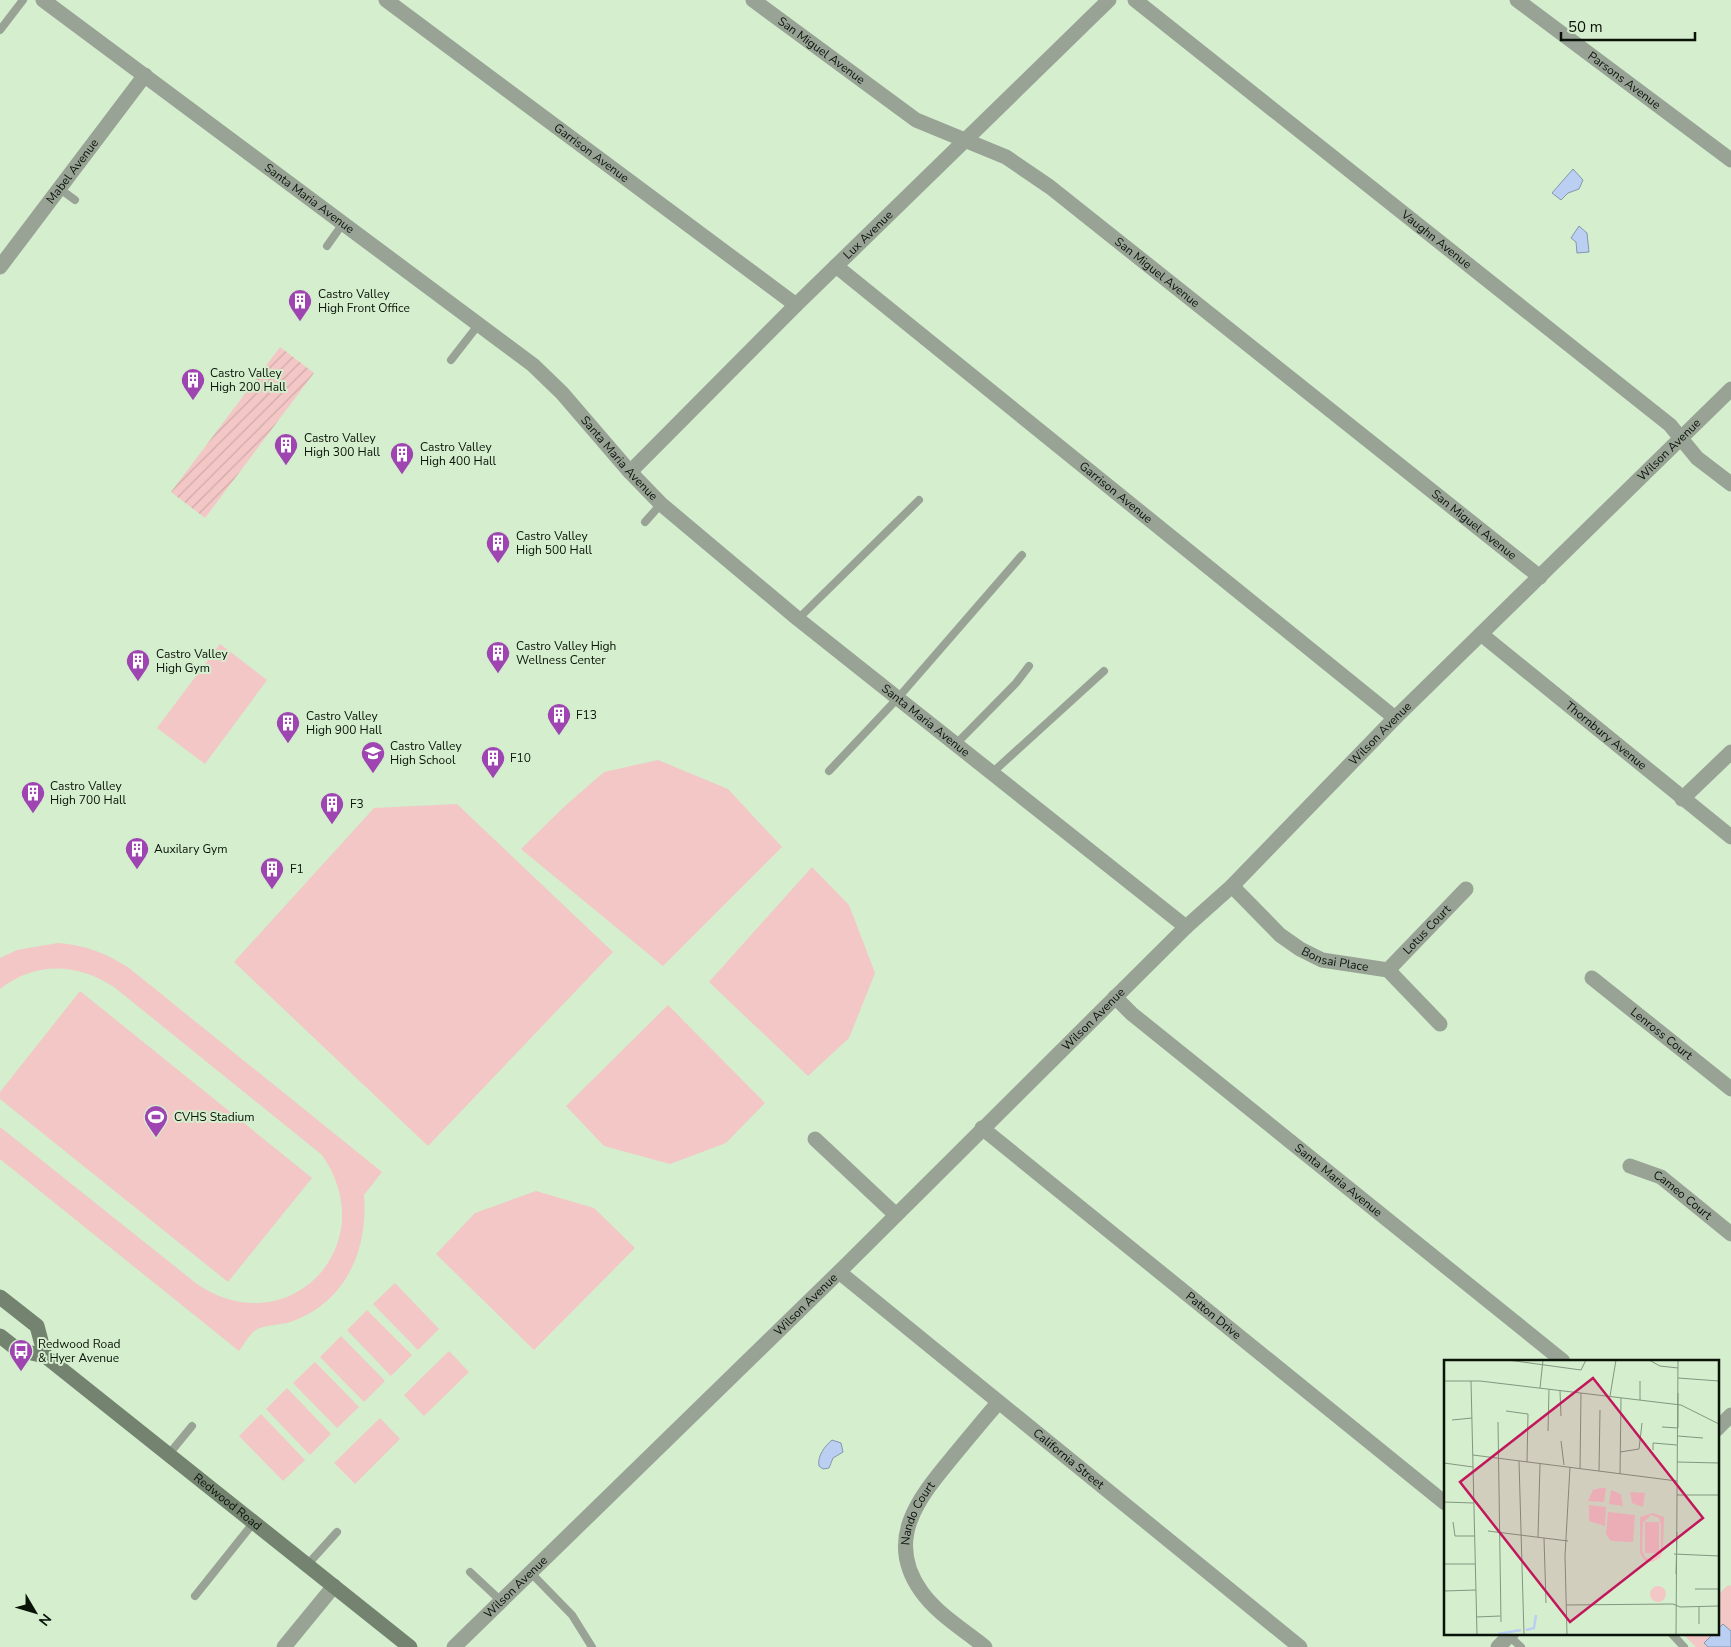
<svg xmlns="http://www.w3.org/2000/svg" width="1731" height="1647" viewBox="0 0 1731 1647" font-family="'Nunito Sans',sans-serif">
<defs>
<pattern id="garden-furrows" width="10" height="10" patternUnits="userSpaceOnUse" patternTransform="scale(1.25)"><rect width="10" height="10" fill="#f3c7c6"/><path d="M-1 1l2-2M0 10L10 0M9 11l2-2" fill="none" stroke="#cfaaa9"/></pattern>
</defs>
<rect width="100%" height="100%" fill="#d4eece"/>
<path fill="url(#garden-furrows)" d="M280 347 314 373 205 518 171 492Z"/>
<g fill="#f3c7c6">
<path d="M220 644 267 680 205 764 157 728Z"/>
<path d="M658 760 728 789 782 847 663 966 521 849 565 806 604 772Z"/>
<path d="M457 804 613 952 428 1146 234 962 374 808Z"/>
<path d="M812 867 849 905 875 973 849 1038 808 1076 709 982Z"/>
<path d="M58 943C85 945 106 953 129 968L382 1172 364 1195C368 1249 347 1301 293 1321 284 1325 262 1325 256 1330 249 1334 244 1345 239 1351L0 1159V1127L197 1284C288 1346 385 1245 322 1155L114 987C77 963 36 961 0 989V958L17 950Z"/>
<path d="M80 991 312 1178 228 1282 0 1099V1092Z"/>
<path d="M668 1005 765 1103 726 1143 670 1164 604 1146 566 1106Z"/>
<path d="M536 1191 594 1208 635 1248 534 1350 436 1254 475 1213Z"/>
<path d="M395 1283 439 1329 418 1350 373 1304Z"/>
<path d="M367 1310 412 1355 391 1376 347 1330Z"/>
<path d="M341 1336 385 1381 364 1402 320 1357Z"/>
<path d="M449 1351 469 1372 424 1416 404 1395Z"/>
<path d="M315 1362 359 1407 337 1428 293 1383Z"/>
<path d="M287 1388 331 1434 310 1455 266 1409Z"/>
<path d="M261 1414 305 1460 283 1481 239 1436Z"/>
<path d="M380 1418 400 1439 355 1484 334 1463Z"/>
<path d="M1728 1585 1731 1586V1647H1696L1682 1633H1717V1596Z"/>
</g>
<g fill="#bacff1" stroke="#8597ab">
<path d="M1573 169 1583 180 1579 189 1568 193 1561 200 1552 193Z"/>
<path d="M1579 226 1587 233 1589 252 1577 253 1576 242 1571 238Z"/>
<path d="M832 1440 841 1443 843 1452 833 1458 829 1468 823 1469 819 1466C817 1456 825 1446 832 1440Z"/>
<path d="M1723 1624 1731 1631V1647H1708L1704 1643 1714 1633H1717V1630Z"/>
</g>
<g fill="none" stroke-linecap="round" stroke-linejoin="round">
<g stroke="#98a396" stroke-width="8">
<path d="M0 30 23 0"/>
<path d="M60 189 75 200"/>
<path d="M327 246 344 222"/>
<path d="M451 360 479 324"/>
<path d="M645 522 661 504"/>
<path d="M798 619 919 500"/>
<path d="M956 744 1016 683 1029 666"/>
<path d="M829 771 897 699 1022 555"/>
<path d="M993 772 1104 671"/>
<path d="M169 1454 192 1426"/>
<path d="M308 1564 337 1532"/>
<path d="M470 1572 500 1600"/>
<path d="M530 1572 572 1615 592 1647"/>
<path d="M195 1596 254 1522"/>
<path d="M1671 1633 1684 1647"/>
<path d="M1509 1636 1521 1647"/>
</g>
<g stroke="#98a396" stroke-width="15">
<path id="s1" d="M43 0 533 365 562 393 630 472 661 504 798 619 1186 927"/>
<path id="s2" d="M386 0 796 305"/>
<path id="s3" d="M753 0 916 120 1006 157 1050 187 1540 577"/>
<path id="s4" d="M1135 0 1670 425 1697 458 1731 484"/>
<path id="s5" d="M1517 0 1731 160"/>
<path id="s6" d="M836 266 1395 718"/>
<path id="s7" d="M0 267 145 75"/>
<path id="s8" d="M630 472 796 305 1109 0"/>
<path id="s9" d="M1481 634 1731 837"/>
<path d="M1682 799 1731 752"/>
<path id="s10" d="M1232 886 1280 935 1300 949 1322 960 1388 970 1440 1024"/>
<path id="s11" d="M1388 970 1466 889"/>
<path id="s12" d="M1592 978 1731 1089"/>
<path id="s13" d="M1115 997 1132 1014 1563 1361"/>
<path id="s14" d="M982 1128 1445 1503"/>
<path d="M815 1139 896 1215"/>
<path id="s15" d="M1630 1166 1661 1177 1731 1234"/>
<path id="s16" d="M839 1272 1300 1647"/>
<path d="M284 1647 334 1586"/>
<path id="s17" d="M454 1647 839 1272 1186 927 1232 886 1395 718 1731 389"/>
<path id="s18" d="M985 1647C964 1630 937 1614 921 1591 885 1540 918 1499 951 1459 967 1440 982 1421 998 1403"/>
</g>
<g stroke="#98a396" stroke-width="15">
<path d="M1717 1429 1731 1415"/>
<path d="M1498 1647 1512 1633"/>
</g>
<g stroke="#738370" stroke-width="15">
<path d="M0 1297 37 1326 45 1356"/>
<path id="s19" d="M0 1336 18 1350 45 1356 410 1647"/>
</g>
</g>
<defs>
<g id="building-pin" transform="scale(1.25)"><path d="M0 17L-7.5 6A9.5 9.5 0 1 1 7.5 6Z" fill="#9e45b1" stroke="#d4eece"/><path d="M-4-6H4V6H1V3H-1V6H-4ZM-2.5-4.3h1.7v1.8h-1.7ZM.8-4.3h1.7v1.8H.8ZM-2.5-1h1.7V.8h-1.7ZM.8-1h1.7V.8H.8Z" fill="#fff"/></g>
<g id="school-pin" transform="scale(1.25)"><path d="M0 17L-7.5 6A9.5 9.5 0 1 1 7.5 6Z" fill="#9e45b1" stroke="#d4eece"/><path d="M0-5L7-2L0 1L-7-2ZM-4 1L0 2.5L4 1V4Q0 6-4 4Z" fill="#fff"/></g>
<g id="stadium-pin" transform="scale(1.25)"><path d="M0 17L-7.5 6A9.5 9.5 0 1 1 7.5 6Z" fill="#9e45b1" stroke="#d4eece"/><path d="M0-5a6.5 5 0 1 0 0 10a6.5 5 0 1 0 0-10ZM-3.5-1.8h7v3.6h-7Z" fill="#fff"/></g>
<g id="bus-pin" transform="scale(1.25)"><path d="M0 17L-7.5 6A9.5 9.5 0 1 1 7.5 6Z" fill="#9e45b1" stroke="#d4eece"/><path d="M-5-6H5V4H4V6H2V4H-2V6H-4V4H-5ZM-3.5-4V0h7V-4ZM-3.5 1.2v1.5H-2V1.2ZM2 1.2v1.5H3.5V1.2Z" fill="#fff"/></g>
</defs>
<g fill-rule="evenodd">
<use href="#building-pin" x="300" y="301"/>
<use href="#building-pin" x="193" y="380"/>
<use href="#building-pin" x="286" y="445"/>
<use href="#building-pin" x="402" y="454"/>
<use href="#building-pin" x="498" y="543"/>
<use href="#building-pin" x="498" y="653"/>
<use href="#building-pin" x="138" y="661"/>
<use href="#building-pin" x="559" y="715"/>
<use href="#building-pin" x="288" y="723"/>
<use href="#school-pin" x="373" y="753"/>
<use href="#building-pin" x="493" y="758"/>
<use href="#building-pin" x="33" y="793"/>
<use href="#building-pin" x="332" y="804"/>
<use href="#building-pin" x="137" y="849"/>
<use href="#building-pin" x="272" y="869"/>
<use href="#stadium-pin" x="156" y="1117"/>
<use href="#bus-pin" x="21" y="1351"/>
</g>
<g text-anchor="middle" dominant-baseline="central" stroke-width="4" stroke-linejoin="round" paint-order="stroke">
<g font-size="12" fill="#0a1308" stroke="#d4eece">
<text stroke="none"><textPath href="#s3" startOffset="85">San Miguel Avenue</textPath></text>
<text stroke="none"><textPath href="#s5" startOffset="134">Parsons Avenue</textPath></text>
<text stroke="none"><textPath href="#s2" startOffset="256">Garrison Avenue</textPath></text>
<text stroke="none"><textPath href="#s7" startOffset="120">Mabel Avenue</textPath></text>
<text stroke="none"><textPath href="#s1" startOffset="332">Santa Maria Avenue</textPath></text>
<text stroke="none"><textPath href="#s8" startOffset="336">Lux Avenue</textPath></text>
<text stroke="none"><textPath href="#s4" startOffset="385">Vaughn Avenue</textPath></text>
<text stroke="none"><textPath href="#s3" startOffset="490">San Miguel Avenue</textPath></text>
<text stroke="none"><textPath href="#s17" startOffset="1706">Wilson Avenue</textPath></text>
<text stroke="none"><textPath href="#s1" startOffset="738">Santa Maria Avenue</textPath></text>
<text stroke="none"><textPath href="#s6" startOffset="360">Garrison Avenue</textPath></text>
<text stroke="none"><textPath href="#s3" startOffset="895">San Miguel Avenue</textPath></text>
<text stroke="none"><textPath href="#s1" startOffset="1142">Santa Maria Avenue</textPath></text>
<text stroke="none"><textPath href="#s17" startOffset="1301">Wilson Avenue</textPath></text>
<text stroke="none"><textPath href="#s9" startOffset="161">Thornbury Avenue</textPath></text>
<text stroke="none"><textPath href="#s11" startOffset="56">Lotus Court</textPath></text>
<text stroke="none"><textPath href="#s10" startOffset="130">Bonsai Place</textPath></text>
<text stroke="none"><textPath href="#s17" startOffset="896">Wilson Avenue</textPath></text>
<text stroke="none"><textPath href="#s12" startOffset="89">Lenross Court</textPath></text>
<text stroke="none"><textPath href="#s13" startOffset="289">Santa Maria Avenue</textPath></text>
<text stroke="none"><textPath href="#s15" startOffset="61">Cameo Court</textPath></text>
<text stroke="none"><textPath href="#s17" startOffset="491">Wilson Avenue</textPath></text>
<text stroke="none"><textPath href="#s14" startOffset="298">Patton Drive</textPath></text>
<text stroke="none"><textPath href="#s16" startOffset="296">California Street</textPath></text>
<text stroke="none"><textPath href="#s19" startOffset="284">Redwood Road</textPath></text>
<text stroke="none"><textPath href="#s18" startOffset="169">Nando Court</textPath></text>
<text stroke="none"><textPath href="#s17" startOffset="86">Wilson Avenue</textPath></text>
</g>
<g font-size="12" fill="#0a1308" stroke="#d4eece" text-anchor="start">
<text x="318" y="294">Castro Valley<tspan x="318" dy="14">High Front Office</tspan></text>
<text x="210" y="373">Castro Valley<tspan x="210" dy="14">High 200 Hall</tspan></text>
<text x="304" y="438">Castro Valley<tspan x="304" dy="14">High 300 Hall</tspan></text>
<text x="420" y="447">Castro Valley<tspan x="420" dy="14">High 400 Hall</tspan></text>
<text x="516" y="536">Castro Valley<tspan x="516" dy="14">High 500 Hall</tspan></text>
<text x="516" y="646">Castro Valley High<tspan x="516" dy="14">Wellness Center</tspan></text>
<text x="156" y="654">Castro Valley<tspan x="156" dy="14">High Gym</tspan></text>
<text x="576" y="715">F13</text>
<text x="306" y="716">Castro Valley<tspan x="306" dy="14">High 900 Hall</tspan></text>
<text x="390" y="746">Castro Valley<tspan x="390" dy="14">High School</tspan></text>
<text x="510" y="758">F10</text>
<text x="50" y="786">Castro Valley<tspan x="50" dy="14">High 700 Hall</tspan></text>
<text x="350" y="804">F3</text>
<text x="154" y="849">Auxilary Gym</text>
<text x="290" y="869">F1</text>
<text x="174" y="1117">CVHS Stadium</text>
<text x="38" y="1344">Redwood Road<tspan x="38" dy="14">&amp; Hyer Avenue</tspan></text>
</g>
</g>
<g transform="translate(1444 1360)">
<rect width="275" height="275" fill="#d4eece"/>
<path d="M156 128H162L160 142 144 141 149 130ZM167 130 177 134 179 146 165 144ZM186 132 201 133 199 147 188 143ZM145 145 162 147 161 166 145 161ZM164 152 191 155 189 182 167 181 162 174ZM209 153 220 157 219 190 216 198 208 202 201 201 196 193V157ZM207 155 215 158 217 165V192L208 200 201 197 198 190 199 163ZM201 162H215V193H201ZM206 234a8 8 0 1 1 16 0a8 8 0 1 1-16 0Z" fill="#f3c7c6" fill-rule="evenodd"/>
<path fill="none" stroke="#bacff1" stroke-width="2.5" d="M82 270 90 268 92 255M54 274 77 270"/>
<path fill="none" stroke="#83967f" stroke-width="1" d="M64 0 137 10 142 0M205 0 216 6 234 8M234 18 275 21M0 21H36L237 45 275 64M27 21 33 275M96 28 99 0M116 31 117 56M166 36 172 0M196 40V21M62 51 84 54 83 102M8 60 28 58M54 62 57 262M218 67 234 68M234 68V33M104 71 105 29M234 76 259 78M117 81 120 105M209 90V83L233 85M176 92 195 89 198 63M29 95 233 121M75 101 80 275M233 102 275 103M0 103 29 107M136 109 137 33M155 111 156 50M176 114 177 38M233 135H275M0 142 30 143M9 162 11 176H30M44 171 124 181M94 177 96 104M100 178 102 243M230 194 275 196M0 204H31M232 214 233 172M251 229H275M0 231 32 230M122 245 229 244 236 247 275 246M32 257 56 256M255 264V247M123 275 121 196 126 107M232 275 234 0"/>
<path fill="#c2185b" fill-opacity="0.15" stroke="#c2185b" stroke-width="2.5" d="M149 18 259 158 126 262 16 122Z"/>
<rect width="275" height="275" fill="none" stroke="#0a1308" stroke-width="2.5"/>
</g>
<g transform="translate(35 1612) rotate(128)" stroke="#d4eece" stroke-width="4" paint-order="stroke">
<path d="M0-4L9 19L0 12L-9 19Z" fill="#0a1308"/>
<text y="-8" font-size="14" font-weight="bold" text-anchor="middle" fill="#0a1308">N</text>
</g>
<path d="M1561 32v8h134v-8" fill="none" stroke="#0a1308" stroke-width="2.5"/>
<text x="1568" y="32" font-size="15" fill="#0a1308" stroke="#d4eece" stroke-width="4" paint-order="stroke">50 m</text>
</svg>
